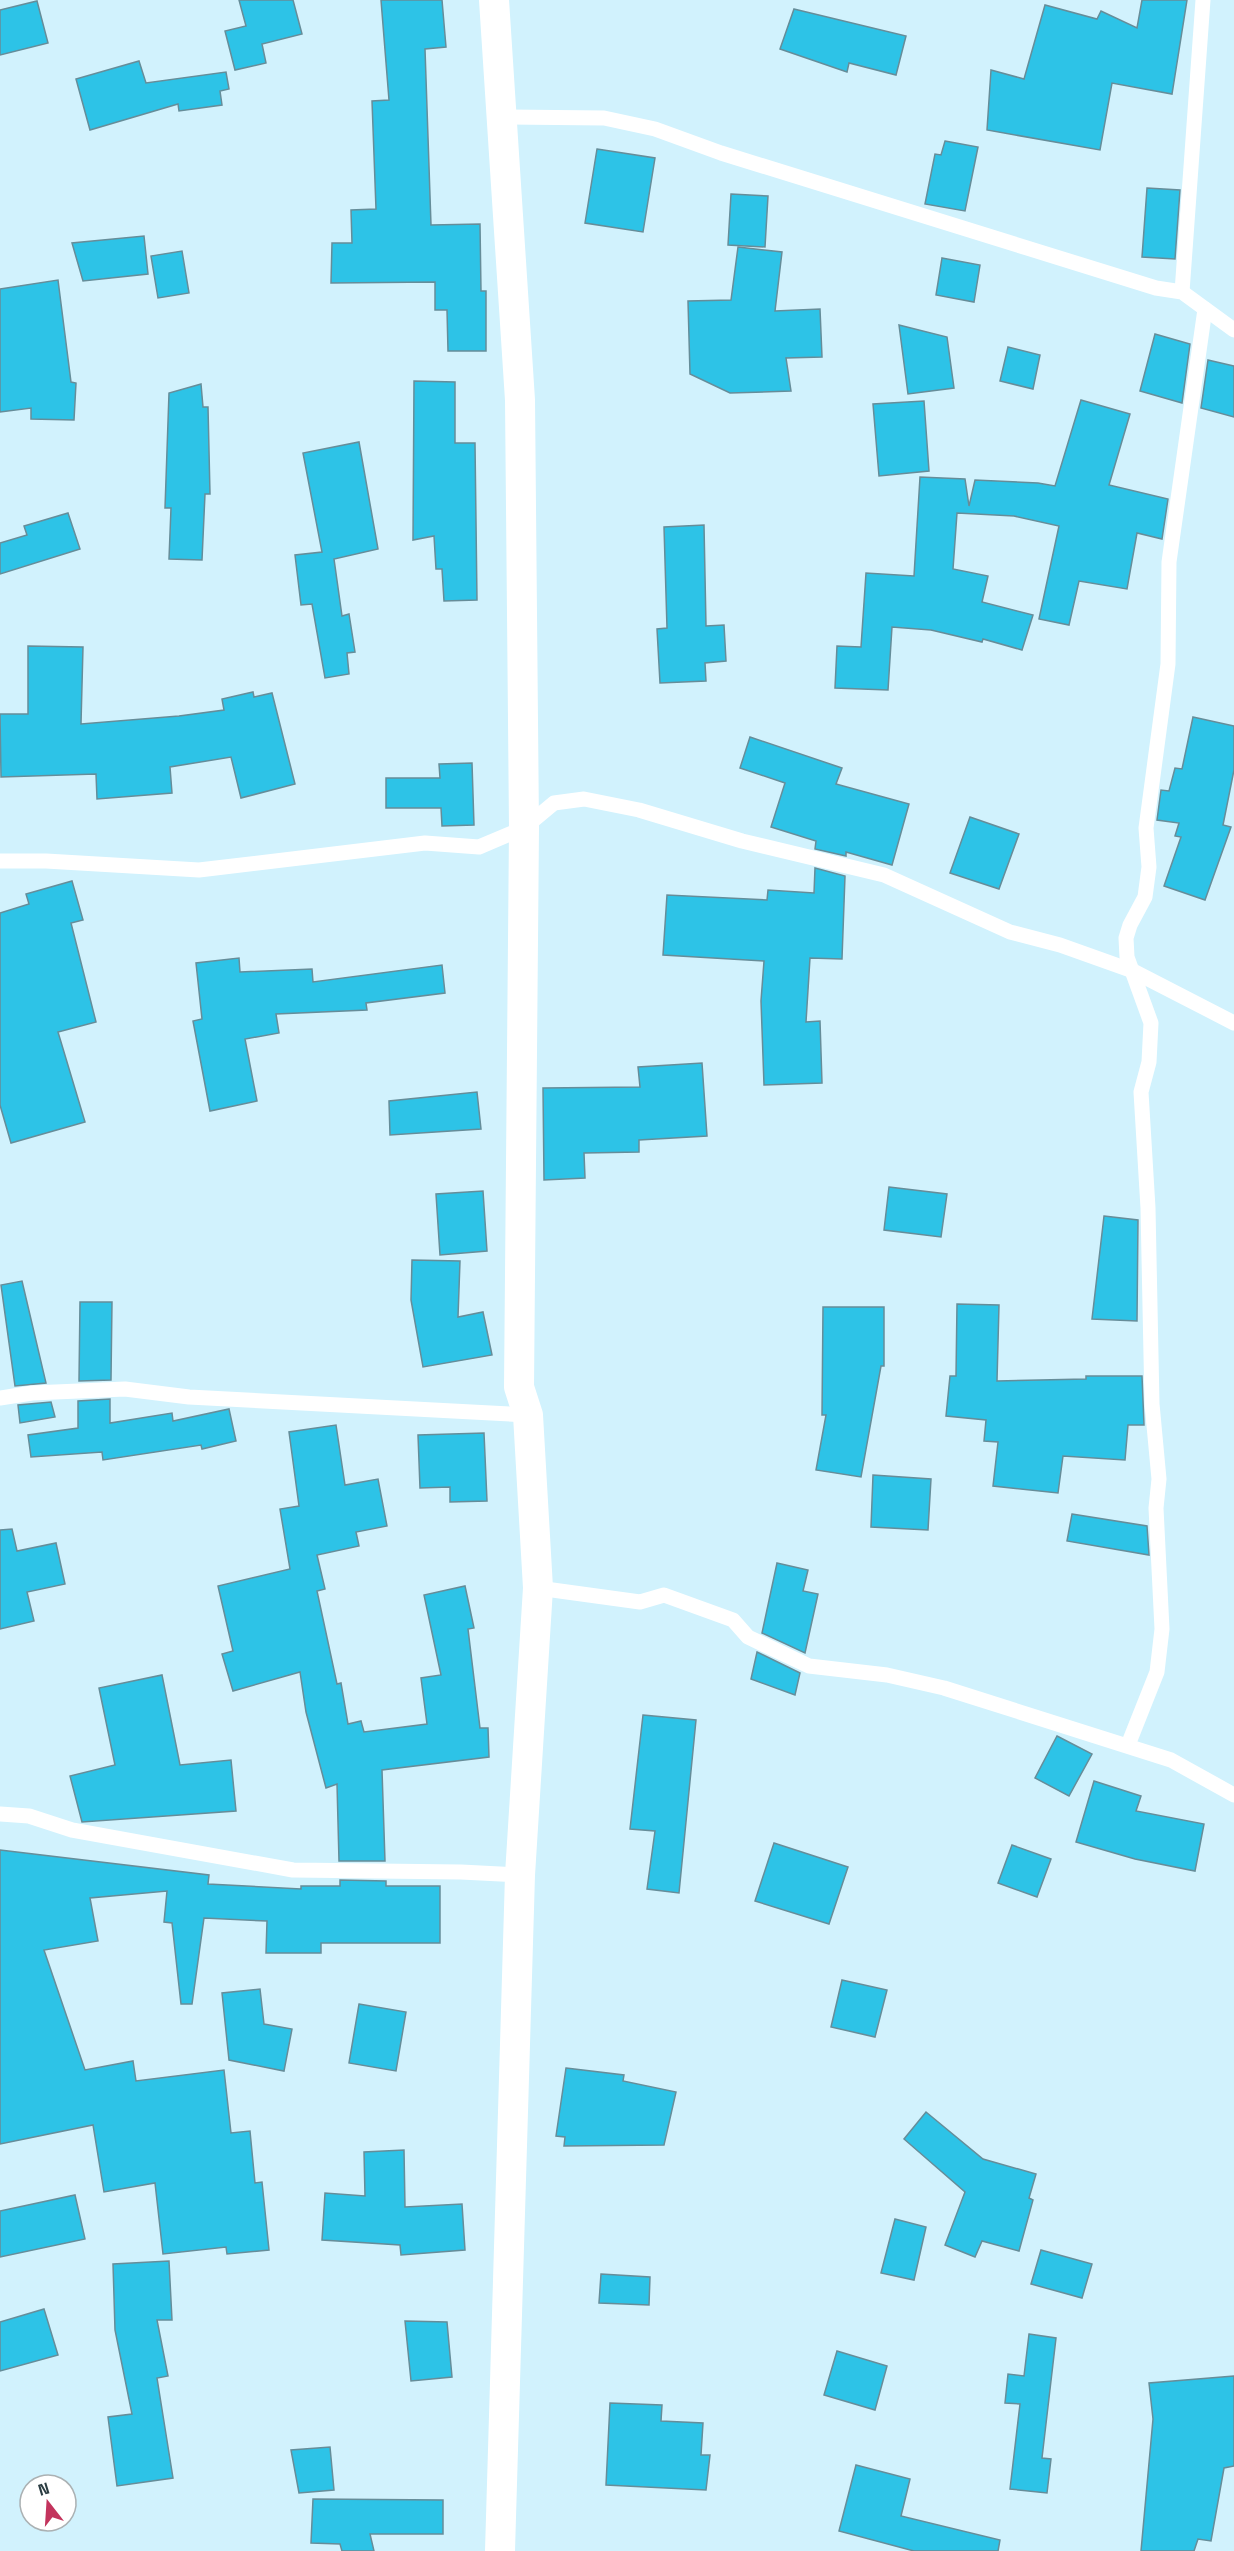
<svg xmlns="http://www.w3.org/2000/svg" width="1234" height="2551" viewBox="0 0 1234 2551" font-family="'Space Grotesk',sans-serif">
<rect width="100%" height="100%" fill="#d1f2fd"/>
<g fill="#2dc3e7" stroke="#668d99" stroke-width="1.5">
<path d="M239 0H293L302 34 262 44 266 63 235 70 225 31 246 26Z"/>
<path d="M381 0H442L446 47 425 49 431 225 480 224 481 291H486V351H448L447 310H435V282L331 283 332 243H352L351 210 376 209 372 101 389 100Z"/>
<path d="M1142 0H1187L1172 94 1112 83 1100 150 987 130 991 70 1024 79 1045 5 1097 19 1101 11 1137 28Z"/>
<path d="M37 1 48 43 0 55V10Z"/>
<path d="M794 9 906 36 896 75 849 63 847 72 780 49Z"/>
<path d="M139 61 146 83 226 72 229 89 220 91 222 105 179 111 178 104 90 130 76 79Z"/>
<path d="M945 141 978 147 965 211 925 204 935 154 941 155Z"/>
<path d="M597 149 655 158 643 232 585 223Z"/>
<path d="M1147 188 1180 190 1175 259 1142 257Z"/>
<path d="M731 194 768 196 765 247 728 245Z"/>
<path d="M144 236 148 274 83 281 72 243Z"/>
<path d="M738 247 782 252 775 311 820 309 822 357 786 358 791 391 730 393 690 374 688 301 731 300Z"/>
<path d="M182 251 189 293 158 298 151 256Z"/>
<path d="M942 258 980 265 974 302 936 295Z"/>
<path d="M58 280 71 382 76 383 74 420 31 419V408L0 412V289Z"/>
<path d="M899 325 947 337 954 388 908 394Z"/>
<path d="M1155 334 1190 344 1182 403 1140 391Z"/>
<path d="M1008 347 1040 355 1033 389 1000 381Z"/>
<path d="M1208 360 1234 366V417L1201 408Z"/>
<path d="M414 381 455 382V443H475L477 600 444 601 442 569H436L434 536 413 540Z"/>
<path d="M201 384 203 407H208L210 494H205L202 560 169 559 171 508H165L169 393Z"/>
<path d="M1081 400 1130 414 1109 485 1168 499 1162 539 1137 533 1127 589 1079 581 1069 625 1039 619 1059 526 1014 516 957 513 953 569 988 576 982 602 1033 615 1022 650 983 639 982 642 931 630 892 627 888 690 835 688 837 646 861 647 866 573 914 576 920 477 965 479 969 506 975 480 1038 483 1055 486Z"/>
<path d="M924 401 929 471 879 476 873 404Z"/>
<path d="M359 442 378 549 334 559 342 616 349 614 355 652 347 653 349 674 325 678 312 604 301 605 295 555 322 552 303 453Z"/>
<path d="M68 513 80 549 0 574V543L27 535 24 526Z"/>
<path d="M704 525 706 626 724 625 726 661 705 663 706 681 660 683 657 629 667 628 664 527Z"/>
<path d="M28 646 83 647 81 724 179 716 224 710 222 699 253 692 254 697 272 693 295 784 241 798 231 757 170 767 172 793 97 799 96 774 1 777 0 714H28Z"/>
<path d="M1193 717 1234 726V770L1223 825 1231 827 1205 900 1164 886 1181 837 1175 836 1179 823 1157 820 1161 790 1169 791 1175 768 1182 769Z"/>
<path d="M750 737 842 768 836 784 909 804 892 865 846 852V856L815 849 816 841 771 827 785 783 740 768Z"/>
<path d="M472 763 474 825 442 826 441 808H386V778H440L439 764Z"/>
<path d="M970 817 1019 834 999 889 950 873Z"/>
<path d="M815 868 845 876 842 959 810 958 806 1022 820 1021 822 1083 764 1085 761 1001 764 961 663 955 667 895 767 900 768 890 814 893Z"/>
<path d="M72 881 83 920 71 923 96 1022 58 1032 85 1122 11 1143 0 1105V913L29 904 26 894Z"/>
<path d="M239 958 240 972 312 969 313 982 442 965 445 993 366 1003 367 1010 276 1014 279 1033 245 1039 257 1101 210 1111 193 1021 202 1019 196 963Z"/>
<path d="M702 1063 707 1136 639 1140V1152L584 1153 585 1178 544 1180 543 1088 640 1087 638 1067Z"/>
<path d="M477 1092 481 1129 390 1135 389 1101Z"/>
<path d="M889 1187 947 1194 941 1237 884 1230Z"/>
<path d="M483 1191 487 1251 440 1255 436 1194Z"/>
<path d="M1104 1216 1138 1220 1137 1321 1092 1319Z"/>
<path d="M412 1260 460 1261 458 1317 483 1312 492 1355 423 1367 411 1300Z"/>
<path d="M22 1281 46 1383 15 1386 1 1285Z"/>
<path d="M80 1302H112L111 1380 79 1381Z"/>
<path d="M957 1304 999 1305 997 1381 1086 1379V1376H1142L1144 1425H1128L1125 1460 1063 1456 1058 1493 993 1486 998 1442 984 1441 986 1420 946 1416 950 1376H956Z"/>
<path d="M823 1307H884V1366H881L861 1477 816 1470 826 1415H822Z"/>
<path d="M110 1399V1423L172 1413 173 1421 229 1409 236 1441 202 1449 201 1445 103 1460 102 1452 31 1457 28 1435 78 1428V1401Z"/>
<path d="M51 1402 55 1417 20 1423 18 1405Z"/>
<path d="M336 1425 345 1485 378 1479 387 1526 356 1532 359 1546 317 1555 325 1589 317 1591 337 1684 341 1683 348 1724 361 1721 364 1732 427 1724 421 1678 441 1675 424 1595 465 1586 474 1628 468 1629 480 1728H488L489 1757 382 1770 385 1861H339L337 1784 326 1788 306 1712 300 1672 233 1691 222 1654 233 1651 218 1586 290 1569 280 1509 299 1506 289 1432Z"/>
<path d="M484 1433 487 1501 450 1502V1487L420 1488 418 1435Z"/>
<path d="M873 1475 931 1479 928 1530 871 1527Z"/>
<path d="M1072 1514 1147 1526 1149 1555 1067 1541Z"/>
<path d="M12 1529 17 1551 56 1543 65 1584 27 1592 34 1621 0 1629V1530Z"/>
<path d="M777 1563 808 1570 803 1591 818 1594 805 1653 762 1633Z"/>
<path d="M757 1652 800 1673 795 1695 751 1679Z"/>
<path d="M162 1675 180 1765 231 1760 236 1811 82 1822 70 1776 115 1765 99 1688Z"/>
<path d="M643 1715 696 1720 679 1893 647 1889 655 1831 630 1829Z"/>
<path d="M1057 1736 1092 1754 1069 1796 1035 1778Z"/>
<path d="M1094 1781 1141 1796 1136 1811 1204 1824 1195 1871 1135 1859 1076 1842Z"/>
<path d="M774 1843 848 1867 829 1924 755 1901Z"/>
<path d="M1012 1845 1051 1859 1037 1897 998 1883Z"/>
<path d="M0 1850 209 1875 208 1884 301 1889V1886H340V1880L386 1881V1886H440V1943H321V1953H266L267 1921 204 1918 192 2004H181L172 1923 164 1922 167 1891 90 1898 98 1941 44 1950 85 2070 133 2061 136 2081 224 2070 231 2133 250 2131 255 2183 262 2182 269 2250 227 2254 226 2247 163 2254 155 2183 104 2192 93 2125 0 2144Z"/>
<path d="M842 1980 887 1990 875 2037 831 2027Z"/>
<path d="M260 1989 264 2024 292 2029 284 2071 229 2060 222 1993Z"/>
<path d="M359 2004 406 2012 396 2071 349 2063Z"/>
<path d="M566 2068 624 2075 623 2081 676 2092 664 2145 564 2146 565 2137 556 2136Z"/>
<path d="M926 2112 983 2159 1036 2174 1029 2198 1033 2200 1019 2251 982 2241 975 2257 945 2245 965 2192 904 2139Z"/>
<path d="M404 2150 405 2207 462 2204 465 2250 401 2255 400 2245 322 2240 325 2193 365 2196 364 2152Z"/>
<path d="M75 2195 85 2239 0 2257V2211Z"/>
<path d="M895 2219 926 2227 914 2280 881 2273Z"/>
<path d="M1041 2250 1092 2264 1082 2298 1031 2284Z"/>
<path d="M169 2261 172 2320H157L168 2376 157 2378 173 2478 117 2486 108 2417 132 2414 115 2330 113 2264Z"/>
<path d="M601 2274 650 2277 649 2305 599 2303Z"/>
<path d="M44 2309 58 2355 0 2371V2322Z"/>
<path d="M405 2321 447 2322 452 2377 411 2381Z"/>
<path d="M1029 2334 1056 2338 1042 2458 1051 2459 1047 2493 1010 2489 1020 2404 1005 2403 1008 2374 1024 2376Z"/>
<path d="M837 2351 887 2366 875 2410 824 2395Z"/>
<path d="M1234 2376V2466L1224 2468 1211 2541 1198 2539 1194 2551H1141L1153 2419 1149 2383Z"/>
<path d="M610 2403 662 2405 661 2421 703 2423 701 2455H710L706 2490 606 2485Z"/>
<path d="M330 2447 334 2490 299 2493 291 2450Z"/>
<path d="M856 2465 910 2479 901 2516 1000 2540 998 2551H914L839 2531Z"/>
<path d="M313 2499 443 2500V2534H370L374 2551H342L340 2544 311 2543Z"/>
</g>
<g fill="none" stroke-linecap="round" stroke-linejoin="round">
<g stroke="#fff" stroke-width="15">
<path d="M503 117 604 118 655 129 721 153 1156 288 1182 292 1234 330"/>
<path d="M1182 292 1203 0"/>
<path d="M0 861H46L199 870 425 843 479 847 524 828 554 803 584 799 639 810 742 841 884 875 1010 932 1060 945 1133 971 1234 1023"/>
<path d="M0 1398 32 1393 125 1389 189 1397 528 1415"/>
<path d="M538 1588 640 1602 664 1595 733 1620 748 1637 809 1666 887 1675 944 1688 1171 1760 1234 1795"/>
<path d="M1128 1745 1157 1672 1162 1629 1156 1508 1159 1479 1152 1404 1148 1208 1141 1092 1149 1062 1151 1023 1127 957 1126 938 1130 925 1145 897 1149 867 1146 828 1168 664 1169 562 1205 309"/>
<path d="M0 1814 29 1816 72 1830 293 1870 461 1872 520 1875"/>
</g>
<path stroke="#fff" stroke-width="30" d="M494 0 520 400 524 828 519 1387 528 1415 538 1588 520 1875 500 2551"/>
</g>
<g transform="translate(48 2503) rotate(343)"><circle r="28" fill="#ffffff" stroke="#abb1b3" stroke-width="1.5"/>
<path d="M0-4.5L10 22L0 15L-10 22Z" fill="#c3345d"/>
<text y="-9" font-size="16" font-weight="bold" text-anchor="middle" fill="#2c3d42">N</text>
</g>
</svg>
